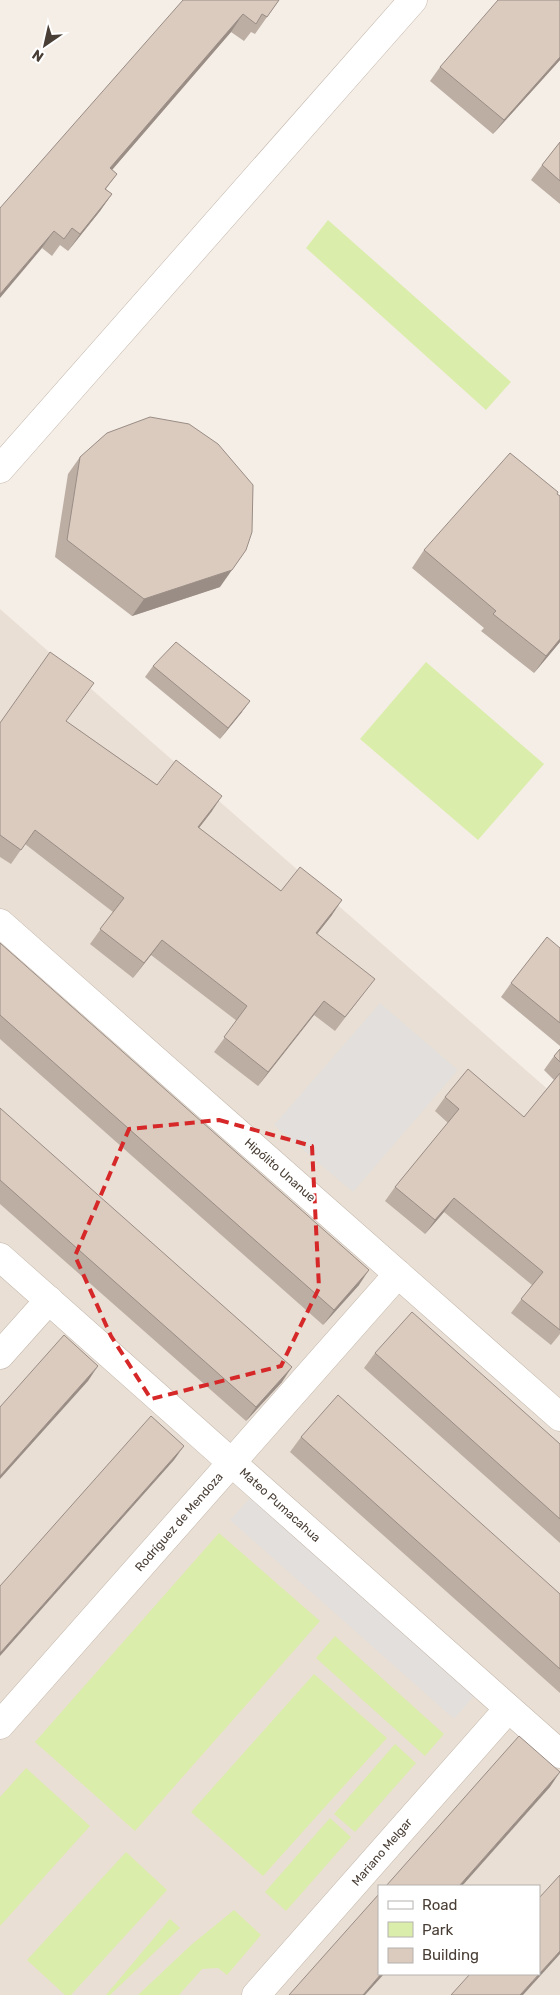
<svg xmlns="http://www.w3.org/2000/svg" width="560" height="1995" viewBox="0 0 560 1995" font-family="Rubik,sans-serif">
<rect width="100%" height="100%" fill="#f5eee7"/>
<path fill="#e9dfd4" fill-rule="evenodd" d="M0 609 560 1100V1995H0ZM379 1886H539V1974H379Z"/>
<g fill="#dbedab">
<path d="M328 220 511 382 486 410 306 248Z"/>
<path d="M426 662 544 764 478 840 360 739Z"/>
<path d="M219 1533 320 1621 135 1831 35 1742Z"/>
<path d="M335 1636 444 1734 425 1756 316 1658Z"/>
<path d="M314 1674 387 1738 263 1876 191 1812Z"/>
<path d="M395 1744 416 1763 355 1832 334 1814Z"/>
<path d="M26 1768 90 1826 0 1926V1797Z"/>
<path d="M330 1818 351 1837 286 1911 265 1892Z"/>
<path d="M126 1852 167 1890 71 1995H65L27 1960Z"/>
<path d="M234 1910 261 1935 227 1975 218 1968 202 1969 179 1995H138L191 1945Z"/>
<path d="M170 1919 180 1928 110 1995H106Z"/>
</g>
<g fill="#e3dfdc">
<path d="M380 1003 458 1070 353 1192 274 1125Z"/>
<path d="M250 1498 474 1696 454 1719 230 1520Z"/>
</g>
<g fill="none" stroke-linecap="round" stroke-linejoin="round">
<g stroke="#c4b7ab" stroke-width="29">
<g id="street">
<path d="M0 469 413 0"/>
<path d="M0 923 560 1417"/>
<path d="M0 1257 560 1754"/>
<path d="M0 1355 49 1300"/>
<path d="M0 1725 398 1274"/>
<path d="M256 1995 508 1709"/>
</g>
</g>
<use href="#street" stroke="#fff" stroke-width="28"/>
</g>
<g fill="#bcaea3">
<path d="M183 0H279L255 34 251 32 244 41 231 32 112 170 117 174 106 189 112 194 100 211 68 251 60 245 52 256 42 248Z"/>
<path d="M560 60 493 134 430 81 440 67Z"/>
<path d="M560 142V204L531 180 542 165Z"/>
<path d="M80 457 220 587 132 616 55 557 68 474Z"/>
<path d="M557 494 560 496V642L534 673 481 631 484 628 412 568 424 550Z"/>
<path d="M153 666 242 712 220 739 145 677Z"/>
<path d="M66 721 157 785 212 811 199 828 281 891 332 915 317 934 364 993 335 1031 314 1015 258 1086 214 1052 237 1021 151 955 133 978 90 944 113 912 25 844 11 864 0 857V723Z"/>
<path d="M0 943 359 1285 323 1325 0 1039Z"/>
<path d="M560 948V1046L501 997 511 983Z"/>
<path d="M560 1049V1334L551 1345 511 1313 532 1285 444 1212 425 1234 385 1201 395 1187 448 1123 435 1111 445 1097 524 1117 554 1080 544 1070 554 1056Z"/>
<path d="M0 1108 282 1382 246 1421 0 1204Z"/>
<path d="M375 1353 560 1444V1543L364 1368Z"/>
<path d="M301 1437 560 1594V1693L290 1452Z"/>
</g>
<g fill="#998d85">
<path d="M243 14 231 32 98 186 110 168Z"/>
<path d="M560 57V60L493 134 504 120Z"/>
<path d="M112 194 100 211 68 251 80 234Z"/>
<path d="M54 231 42 248 0 298V294Z"/>
<path d="M232 570 220 587 132 616 144 599Z"/>
<path d="M560 639V642L534 673 546 656Z"/>
<path d="M250 701 242 712 220 739 228 728Z"/>
<path d="M222 796 212 811 188 842 198 827Z"/>
<path d="M342 900 332 915 306 948 316 933Z"/>
<path d="M162 940 151 955 133 978 144 963Z"/>
<path d="M324 1001 314 1015 258 1086 268 1072Z"/>
<path d="M454 1198 444 1212 425 1234 435 1220Z"/>
<path d="M369 1270 359 1285 323 1325 334 1310Z"/>
<path d="M98 1366 88 1381 0 1479V1476Z"/>
<path d="M292 1367 282 1382 246 1421 256 1407Z"/>
<path d="M184 1446 174 1460 0 1656V1653Z"/>
<path d="M560 1772 550 1787 462 1886H459Z"/>
<path d="M560 1951V1954L523 1995H520Z"/>
<path d="M381 1974H384L365 1995H363Z"/>
</g>
<g fill="#dbcabe" stroke="#998d85">
<path d="M183 0H279L267 17 262 14 256 24 243 14 110 168 117 174 105 189 112 194 80 234 72 228 64 239 54 231 0 294V208Z"/>
<path d="M498 0H560V57L504 120 440 67Z"/>
<path d="M560 142V181L542 165Z"/>
<path d="M150 417 189 424 218 444 253 485 252 532 246 550 232 570 144 599 67 540 80 457 107 433Z"/>
<path d="M510 453 558 492 557 494 560 496V639L546 656 493 614 496 611 424 550Z"/>
<path d="M176 642 250 701 228 728 153 666Z"/>
<path d="M50 652 94 683 66 721 157 785 176 760 222 796 198 827 281 891 300 867 342 900 316 933 375 979 345 1017 324 1001 268 1072 224 1037 247 1006 162 940 144 963 100 929 124 898 35 830 21 850 0 835V723Z"/>
<path d="M547 937 560 948V1023L511 983Z"/>
<path d="M0 943 369 1270 334 1310 0 1015Z"/>
<path d="M560 1049V1062L554 1056Z"/>
<path d="M468 1069 524 1117 560 1073V1330L521 1299 543 1272 454 1198 435 1220 395 1187 459 1109 445 1097Z"/>
<path d="M0 1108 292 1367 256 1407 0 1180Z"/>
<path d="M412 1312 560 1444V1519L375 1353Z"/>
<path d="M64 1335 98 1366 0 1476V1407Z"/>
<path d="M338 1395 560 1594V1669L301 1437Z"/>
<path d="M151 1416 184 1446 0 1653V1586Z"/>
<path d="M519 1736 560 1772 459 1886H386Z"/>
<path d="M560 1875V1951L520 1995H451L470 1974H539V1898Z"/>
<path d="M379 1894V1974H381L363 1995H289Z"/>
</g>
<path fill="none" stroke="#d62828" stroke-width="4" stroke-dasharray="10 6" stroke-linejoin="round" d="M219 1120 312 1146 319 1288 281 1366 151 1399 111 1336 75 1256 129 1129Z"/>
<g text-anchor="middle" dominant-baseline="central" stroke-width="4" stroke-linejoin="round" paint-order="stroke">
<g font-size="12" fill="#493e35" stroke="#fff">
<text transform="translate(280 1170) rotate(41)">Hipólito Unanue</text>
<text transform="translate(280 1505) rotate(42)">Mateo Pumacahua</text>
<text transform="translate(179 1522) rotate(-49)">Rodríguez de Mendoza</text>
<text transform="translate(382 1852) rotate(-49)">Mariano Melgar</text>
</g>
</g>
<rect x="378" y="1885" width="162" height="90" fill="#ffffff" stroke="#b6b2ae"/>
<rect x="388" y="1901" width="25" height="8" fill="#ffffff" stroke="#b6b2ae"/>
<text x="422" y="1910" font-size="15" fill="#493e35">Road</text>
<rect x="388" y="1922" width="25" height="15" fill="#dbedab" stroke="#b6b2ae"/>
<text x="422" y="1935" font-size="15" fill="#493e35">Park</text>
<rect x="388" y="1948" width="25" height="15" fill="#dbcabe" stroke="#b6b2ae"/>
<text x="422" y="1960" font-size="15" fill="#493e35">Building</text>
<g transform="translate(45 45) rotate(214)" stroke="#ffffff" stroke-width="4" paint-order="stroke">
<path d="M0-4L9 19L0 12L-9 19Z" fill="#493e35"/>
<text y="-8" font-size="14" font-weight="bold" text-anchor="middle" fill="#493e35">N</text>
</g>
</svg>
